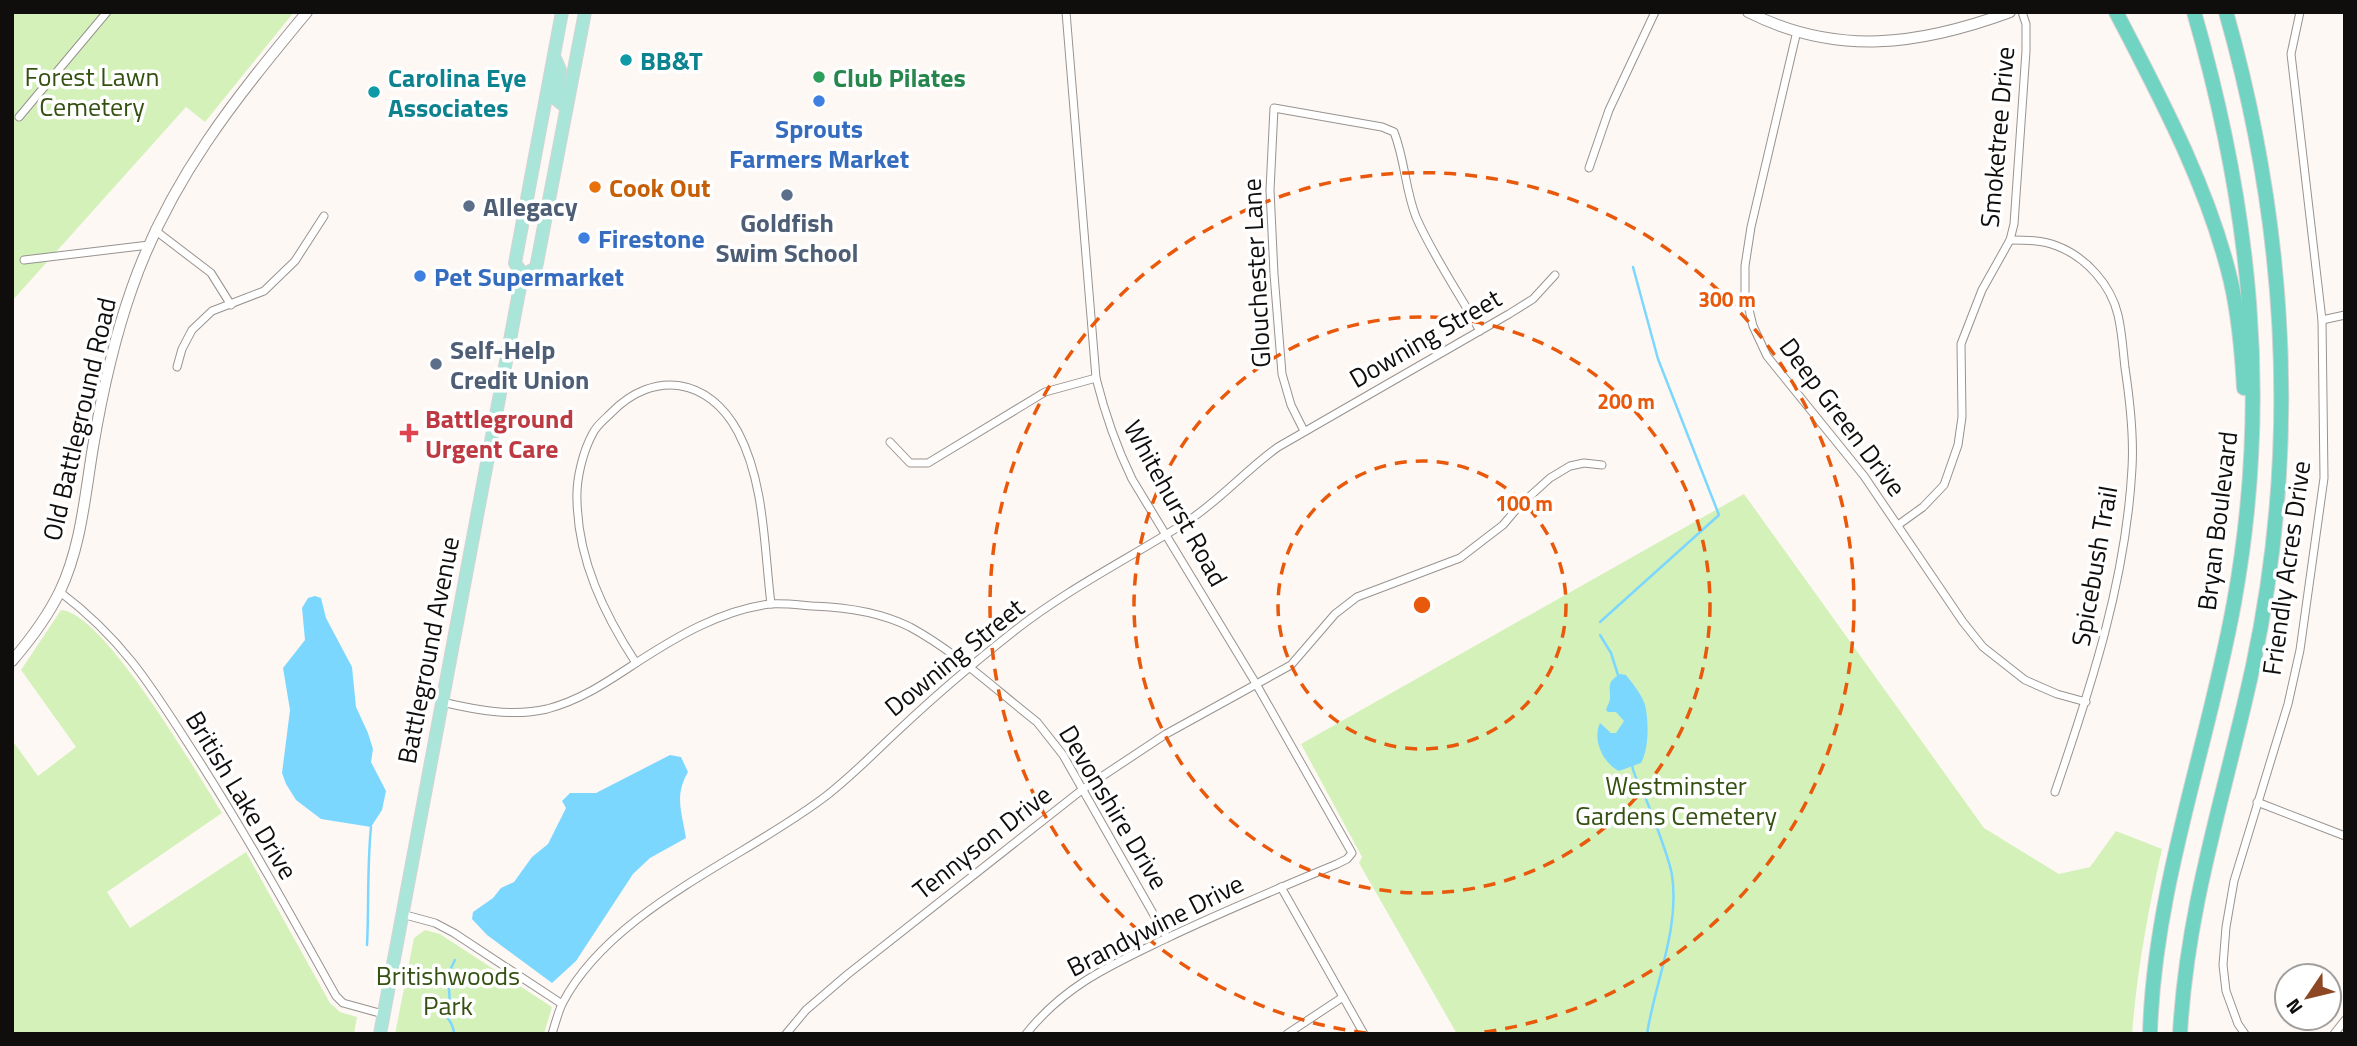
<svg xmlns="http://www.w3.org/2000/svg" width="2357" height="1046" viewBox="0 0 2357 1046" font-family="'Titillium Web',sans-serif">
<rect width="100%" height="100%" fill="#fef8f5"/>
<g fill="#d4f1ba">
<path d="M12 12H294L205 122 186 107 12 301Z"/>
<path d="M1744 494 1984 828 2059 874 2090 867 2116 831 2162 849C2148 911 2137 971 2132 1034H1457L1359 863 1362 857 1301 744Z"/>
<path d="M61 610C104 612 198 775 222 813L107 892 130 928 246 852 330 1003 340 1012 357 1017 354 1034H12V740L38 776 76 747 21 670Z"/>
<path d="M425 930 440 934 552 1007 544 1034H395L414 938Z"/>
</g>
<g fill="#7cd7ff">
<path d="M315 596 321 598 326 618 352 667 356 707 368 733 373 749 371 762 386 791 382 810 371 827 321 819 296 800 286 784 282 773 290 710 283 668 305 640 302 608 308 598Z"/>
<path d="M1620 674 1626 675C1633 684 1642 695 1645 705 1649 721 1649 749 1641 763L1619 771C1603 763 1592 740 1600 723L1611 733H1616L1624 721 1616 712H1608L1606 710C1607 706 1610 702 1610 698 1610 685 1607 682 1620 674Z"/>
<path d="M670 755 681 757 688 772C674 796 682 812 686 838L650 858 633 874 576 961 552 983 487 935 472 919 473 912 493 898 501 888 514 882 532 857 548 844 566 808 562 801 570 793H596Z"/>
</g>
<g fill="none" stroke-linecap="round" stroke-linejoin="round">
<g stroke="#7cd7ff" stroke-width="2.5">
<path d="M1600 622 1719 515 1658 359 1633 267"/>
<path d="M1600 635 1611 653 1618 675"/>
<path d="M1632 764C1633 776 1641 787 1646 799 1653 817 1669 857 1672 875 1680 929 1655 982 1647 1034"/>
<path d="M367 945C369 906 367 867 371 827"/>
<path d="M424 995C435 1004 454 1019 454 1034"/>
<path d="M443 1013 450 1005 448 974 455 960"/>
</g>
<g stroke="#98938f" stroke-width="9">
<g id="street">
<path d="M1797 31 1751 227 1745 266V293L1753 326 1767 356 1864 476 1963 622 1983 647 2025 680 2057 694 2086 702"/>
<path d="M19 117 107 12"/>
<path d="M1589 168 1609 110 1655 12"/>
<path d="M156 231 211 273 231 305"/>
<path d="M2010 240C2026 240 2042 240 2057 246 2086 257 2111 285 2118 315 2122 332 2123 350 2125 368 2130 401 2134 435 2132 468 2126 580 2091 687 2055 792"/>
<path d="M24 260 149 245"/>
<path d="M2322 320 2345 315"/>
<path d="M177 367 182 349 192 330 212 311 264 291 295 261 324 216"/>
<path d="M1304 431 1291 405 1282 374 1274 274 1270 190 1274 108 1382 127 1394 132C1405 160 1405 189 1416 217 1433 256 1459 293 1480 331"/>
<path d="M890 442 910 463H928L1045 392 1096 378"/>
<path d="M1898 525 1923 507 1944 485 1958 445 1962 417 1961 344 1982 290 2010 240 2014 224 2026 51V24L2022 12"/>
<path d="M60 592C125 641 153 689 196 756 246 834 291 915 336 996L343 1003 383 1014"/>
<path d="M636 663C604 614 578 560 577 500 576 479 583 451 593 433 597 425 605 419 611 413 654 369 709 378 738 432 765 483 764 548 771 604"/>
<path d="M442 702C476 710 512 717 547 709 581 700 607 682 636 663 676 637 721 610 770 604 784 603 799 605 812 606 845 607 880 612 910 627 956 652 996 690 1037 722L1063 755 1167 938"/>
<path d="M2257 802 2345 836"/>
<path d="M1281 887 1364 1034"/>
<path d="M402 914 435 923 454 933 562 1004"/>
<path d="M552 1034C555 1024 558 1013 562 1004 611 909 744 859 826 796 853 775 876 751 901 728 937 694 975 662 1013 632 1067 589 1130 558 1188 521 1221 499 1246 470 1278 447L1509 314 1533 299 1555 275"/>
<path d="M786 1034 806 1010 848 974 1083 789 1166 734 1291 665 1335 614 1357 597 1460 558 1503 525 1519 506 1550 478 1570 466 1584 463 1602 465"/>
<path d="M1026 1034C1065 985 1111 965 1165 939 1222 912 1279 888 1337 864L1347 859 1352 853 1255 682 1132 479C1116 446 1105 414 1096 378L1066 12"/>
<path d="M1287 1034 1343 997"/>
<path d="M2245 1034 2238 1024 2226 991 2223 965 2226 927 2234 881 2288 704 2300 650 2324 478 2322 320 2291 54 2300 12"/>
<path d="M2334 1034 2345 1020"/>
</g>
</g>
<g stroke="#98938f" stroke-width="12">
<g id="secondary">
<path d="M1748 12C1837 57 1920 45 2010 12"/>
<path d="M12 661C30 640 48 616 60 591 81 547 85 495 93 447 102 393 114 339 132 288 170 179 235 99 307 12"/>
</g>
</g>
<g stroke="#d4d4d3" stroke-width="14">
<g id="primary">
<path d="M554 56 560 70 557 100 566 107"/>
<path d="M523 275 515 263 562 12"/>
<path d="M380 1034 519 292 523 275 536 268 585 12"/>
</g>
</g>
<g stroke="#d4d4d3" stroke-width="16">
<g id="highway">
<path d="M2116 12C2160 97 2209 188 2231 282 2239 317 2242 352 2244 388"/>
<path d="M2150 1034C2154 887 2208 747 2234 603 2271 399 2251 210 2194 12"/>
<path d="M2180 1034C2187 904 2226 791 2253 666 2300 446 2287 228 2226 12"/>
</g>
</g>
<use href="#street" stroke="#fff" stroke-width="7"/>
<use href="#secondary" stroke="#fff" stroke-width="10"/>
<use href="#primary" stroke="#aae5da" stroke-width="12"/>
<use href="#highway" stroke="#71d3c1" stroke-width="14"/>
</g>
<g fill="none" stroke="#e8590c" stroke-width="3.5" stroke-dasharray="12 9">
<circle cx="1422" cy="605" r="144"/>
<circle cx="1422" cy="605" r="288"/>
<path d="M1366 1033A432 432 0 1 1 1478 1033"/>
</g>
<g fill="#0f9aa8" stroke="#fff" stroke-width="2.5">
<circle cx="626" cy="60" r="7"/>
<circle cx="374" cy="92" r="7"/>
</g>
<circle fill="#2e9e5b" stroke="#fff" stroke-width="2.5" cx="819" cy="77" r="7"/>
<g fill="#3f7fe0" stroke="#fff" stroke-width="2.5">
<circle cx="819" cy="101" r="7"/>
<circle cx="584" cy="238" r="7"/>
<circle cx="420" cy="276" r="7"/>
</g>
<circle fill="#e8710a" stroke="#fff" stroke-width="2.5" cx="595" cy="187" r="7"/>
<g fill="#5c6f8a" stroke="#fff" stroke-width="2.5">
<circle cx="787" cy="195" r="7"/>
<circle cx="469" cy="206" r="7"/>
<circle cx="436" cy="364" r="7"/>
</g>
<path fill="#e0444e" stroke="#fff" stroke-width="2.5" d="M405.5 422.5h7v7h7v7h-7v7h-7v-7h-7v-7h7z"/>
<g text-anchor="middle" dominant-baseline="central" stroke-width="7" stroke-linejoin="round" paint-order="stroke">
<g font-size="26" font-weight="bold" fill="#0d838f" stroke="#fff" text-anchor="start">
<text x="640" y="60">BB&amp;T</text>
<text x="388" y="77">Carolina Eye<tspan x="388" dy="30">Associates</tspan></text>
</g>
<g font-size="26" fill="#345111" stroke="#fff">
<text x="92" y="76">Forest Lawn<tspan x="92" dy="30">Cemetery</tspan></text>
<text x="1676" y="785">Westminster<tspan x="1676" dy="30">Gardens Cemetery</tspan></text>
<text x="448" y="975">Britishwoods<tspan x="448" dy="30">Park</tspan></text>
</g>
<g font-size="26" font-weight="bold" fill="#27864d" stroke="#fff" text-anchor="start">
<text x="833" y="77">Club Pilates</text>
</g>
<g font-size="26" font-weight="bold" fill="#366cbe" stroke="#fff" text-anchor="start">
<text x="819" y="128" text-anchor="middle">Sprouts<tspan x="819" dy="30">Farmers Market</tspan></text>
<text x="598" y="238">Firestone</text>
<text x="434" y="276">Pet Supermarket</text>
</g>
<g font-size="26" fill="#100e0d" stroke="#fff">
<text transform="translate(1997 137) rotate(-85)">Smoketree Drive</text>
<text transform="translate(1256 273) rotate(-93)">Glouchester Lane</text>
<text transform="translate(1425 338) rotate(-30)">Downing Street</text>
<text transform="translate(1843 417) rotate(53)">Deep Green Drive</text>
<text transform="translate(79 419) rotate(-77)">Old Battleground Road</text>
<text transform="translate(1176 503) rotate(61)">Whitehurst Road</text>
<text transform="translate(2217 521) rotate(-83)">Bryan Boulevard</text>
<text transform="translate(2094 566) rotate(-80)">Spicebush Trail</text>
<text transform="translate(2286 568) rotate(-82)">Friendly Acres Drive</text>
<text transform="translate(428 650) rotate(-79)">Battleground Avenue</text>
<text transform="translate(954 657) rotate(-39)">Downing Street</text>
<text transform="translate(242 795) rotate(59)">British Lake Drive</text>
<text transform="translate(1114 807) rotate(59)">Devonshire Drive</text>
<text transform="translate(982 842) rotate(-38)">Tennyson Drive</text>
<text transform="translate(1155 925) rotate(-27)">Brandywine Drive</text>
</g>
<g font-size="26" font-weight="bold" fill="#c56008" stroke="#fff" text-anchor="start">
<text x="609" y="187">Cook Out</text>
</g>
<g font-size="26" font-weight="bold" fill="#4e5e75" stroke="#fff" text-anchor="start">
<text x="483" y="206">Allegacy</text>
<text x="787" y="222" text-anchor="middle">Goldfish<tspan x="787" dy="30">Swim School</tspan></text>
<text x="450" y="349">Self-Help<tspan x="450" dy="30">Credit Union</tspan></text>
</g>
<g font-size="26" font-weight="bold" fill="#be3a42" stroke="#fff" text-anchor="start">
<text x="425" y="418">Battleground<tspan x="425" dy="30">Urgent Care</tspan></text>
</g>
</g>
<circle cx="1422" cy="605" r="10" fill="#e8590c" stroke="#fff" stroke-width="3.5"/>
<g font-size="21" text-anchor="middle" font-weight="bold" fill="#e8590c" stroke="#fff" stroke-width="7" stroke-linejoin="round" paint-order="stroke">
<text x="1727" y="307">300 m</text>
<text x="1626" y="409">200 m</text>
<text x="1524" y="511">100 m</text>
</g>
<rect width="2357" height="1046" fill="none" stroke="#100e0d" stroke-width="28"/>
<g transform="translate(2308 997) rotate(235)"><circle r="33" fill="#ffffff" stroke="#9f9f9e" stroke-width="2"/>
<path d="M0-5L12 26L0 18L-12 26Z" fill="#8e4724"/>
<text y="-10" font-size="19" font-weight="bold" text-anchor="middle" fill="#100e0d">N</text>
</g>
</svg>
